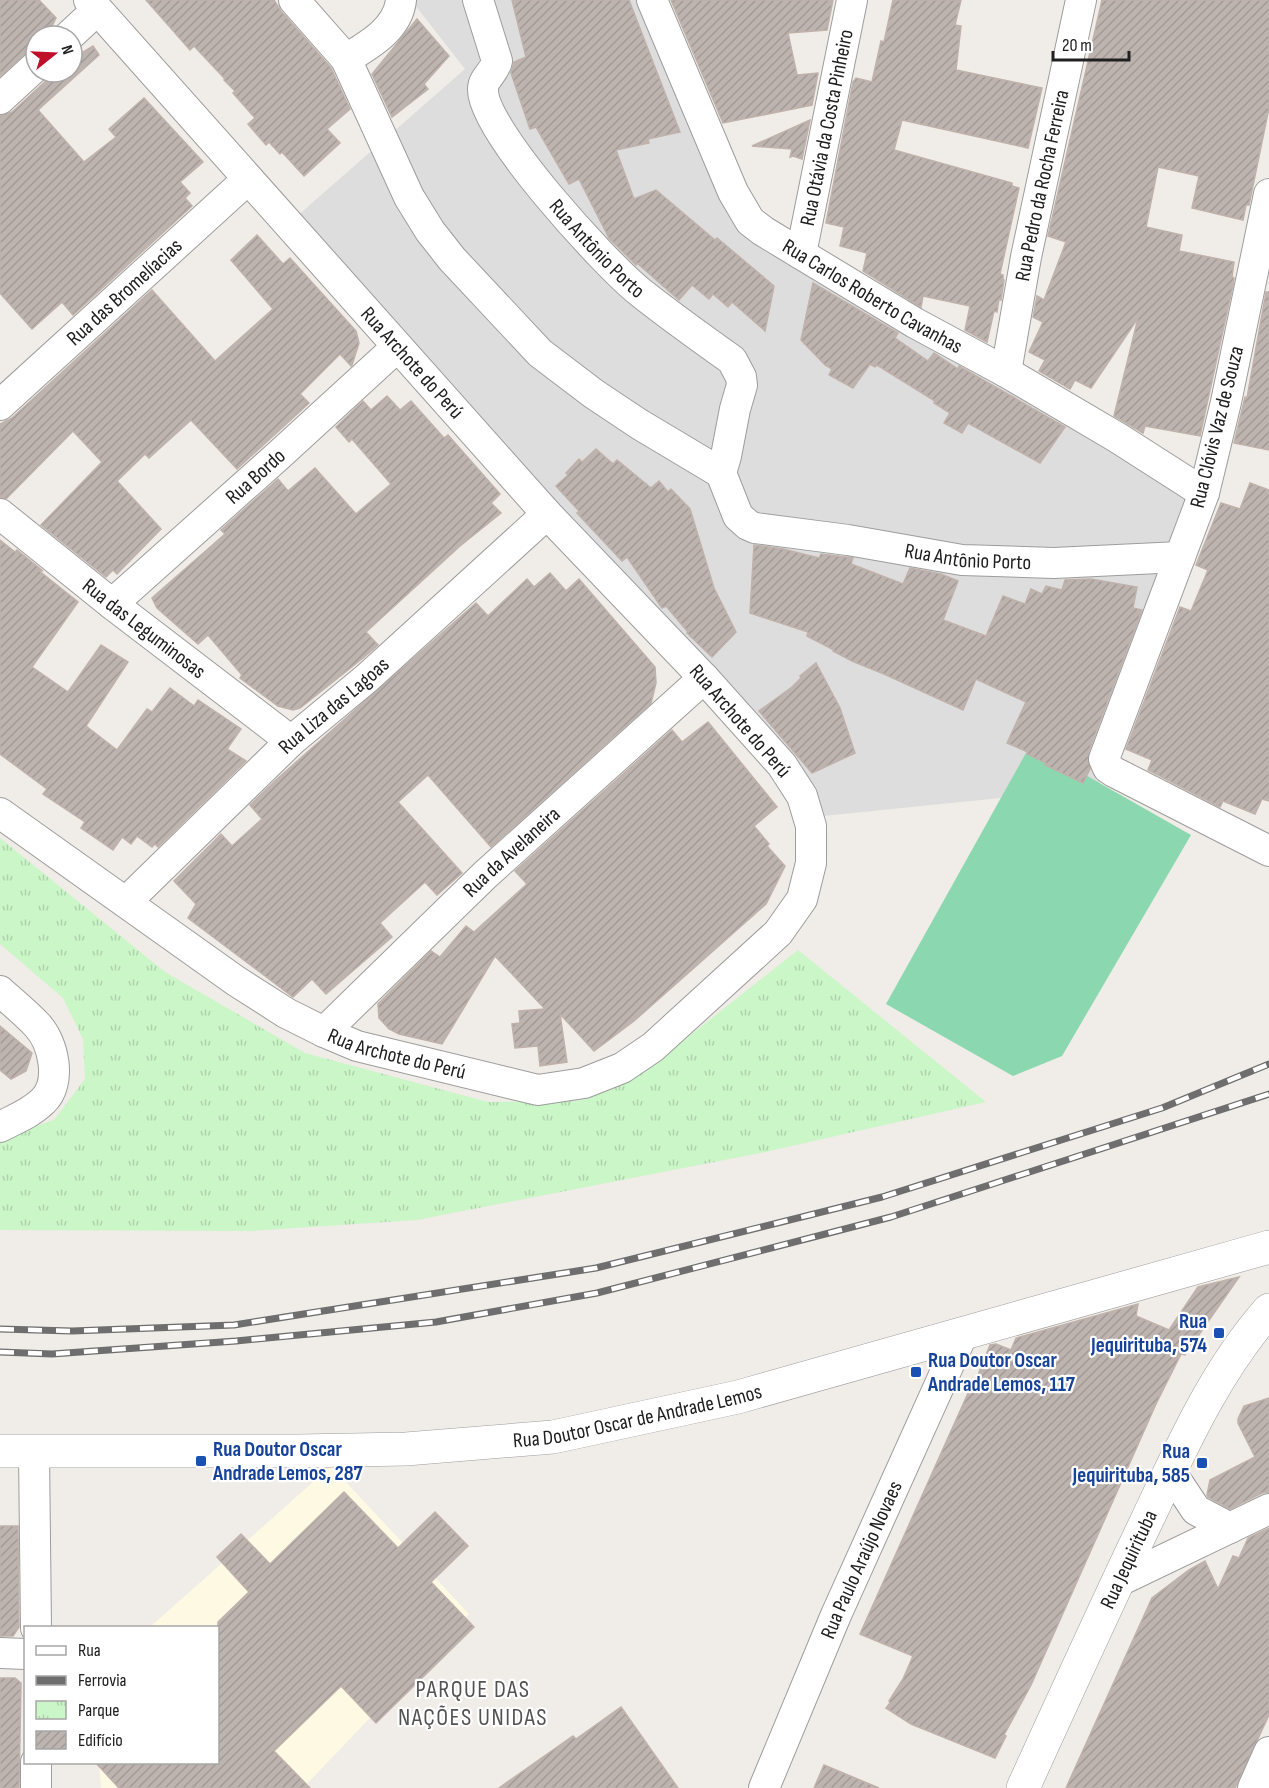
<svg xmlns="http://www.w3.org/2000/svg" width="1269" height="1788" viewBox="0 0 1269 1788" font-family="'Sofia Sans Condensed',sans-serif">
<defs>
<pattern id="park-tufts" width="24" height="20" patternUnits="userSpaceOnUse" patternTransform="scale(1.5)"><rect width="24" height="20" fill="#cbf6c8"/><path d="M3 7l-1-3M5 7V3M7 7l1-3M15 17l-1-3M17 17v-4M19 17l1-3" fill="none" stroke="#aed3ac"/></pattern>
<pattern id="building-hatch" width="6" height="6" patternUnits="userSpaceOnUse" patternTransform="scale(1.5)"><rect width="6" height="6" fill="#bdb4b0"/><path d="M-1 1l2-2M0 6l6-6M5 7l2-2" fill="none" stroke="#a29a97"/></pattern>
</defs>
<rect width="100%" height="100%" fill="#f0ece7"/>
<path fill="#dedddd" d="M411 0H658L760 242 1210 510 1098 788 813 817 296 217 465 69Z"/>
<path fill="#fdf9e3" d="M331 1466 469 1614 303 1788H101L99 1765 218 1762V1628L150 1627Z"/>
<path fill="url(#park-tufts)" d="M0 838 165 972 305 1053 488 1102 576 1101 641 1074 798 950 986 1102 765 1152 417 1220 251 1231 0 1230V1138L54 1120 85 1079 83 1039 63 998 0 944Z"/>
<path fill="#8bd8b0" d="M1031 744 1191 835 1062 1056 1013 1076 886 1004Z"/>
<g fill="url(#building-hatch)" stroke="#c0b1aa" stroke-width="1.5">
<path d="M0 0H39L56 18 52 26 43 36H36V43L28 51 0 76Z"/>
<path d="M146 0H274L281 11 331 68 350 109 327 129 340 143 304 176 282 152 280 154 269 142 266 145 248 124 255 118 233 93 235 91 224 80 225 79 194 46 190 50Z"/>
<path d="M512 0H629L680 132 648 139 649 143 616 150 634 199 656 190 715 240 717 238 774 286 765 331 732 302 728 307 713 294 709 299 692 285 679 300 637 263 636 265 609 238 579 179 569 184 536 127 530 129 511 73 514 62 526 57Z"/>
<path d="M671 0H833L827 30 788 33 797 75 818 73 812 105 723 123Z"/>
<path d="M893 0H961L955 25 961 26 956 70 1042 88 1028 148 902 120 894 150 1012 183V186L1019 188 1000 274 1003 275V279L1004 280 1001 300 999 299 997 312 994 311 987 342 965 330 970 306 923 296 921 307 863 271 867 253 840 246 844 227 826 223 853 82 856 78 872 82 881 41 884 42Z"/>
<path d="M1102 0H1269V108L1249 205H1246L1243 220 1192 208 1199 176 1158 167 1146 227 1182 235 1179 251 1234 262 1232 277 1234 278 1233 285 1200 436 1145 426 1143 433 1114 416 1138 318 1091 388 1075 380 1070 389 1039 371 1045 360 1029 352 1043 322 1033 317 1037 296 1044 300 1066 242 1048 236Z"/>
<path d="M417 19 449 56 424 84 428 89 392 117 372 74Z"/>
<path d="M93 46 99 55 38 110 84 162 116 137 109 129 144 98 203 162 180 182 190 193 185 198 192 206 73 315 62 302 32 329 0 293V116L12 112 48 79 52 72H72V59Z"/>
<path d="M810 120 802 159 793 156 790 157 792 149 752 146Z"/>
<path d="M257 235 283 264 290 258 356 331 359 343 352 365 351 366 340 354 300 394 309 403 237 469 191 420 149 458 145 454 117 481 161 529 117 574 113 570 106 577 41 525 102 462 73 431 6 499 0 497V424L12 418 152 290 215 361 273 309 231 260Z"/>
<path d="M813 283 898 333 895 338 928 361 934 353 958 369 959 366 1065 427 1040 463 968 423 962 433 944 423 950 413 934 403 935 401 877 365 875 367 870 364 853 388 829 375 832 369 825 365 801 340Z"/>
<path d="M1266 292H1269V450L1234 443 1245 397 1247 398Z"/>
<path d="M387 396 400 410 411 401 444 438 448 435 500 494 491 503 501 513 460 546 366 632 378 645 363 658 300 708 293 710 278 706 240 678 242 675 208 635 198 644 157 608 152 598 225 534 221 530 278 479 288 491 315 468 356 514 391 484 352 439 349 442 336 427 363 401 371 410Z"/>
<path d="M596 449 613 464 617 460 651 488 659 481 668 492 671 489 690 509 714 588 736 632 712 657 687 633 688 632 666 606 662 608 627 557 622 561 577 513 579 511 556 486 568 475 566 473 579 459 582 462Z"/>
<path d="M1250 483 1269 490V801L1262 799 1255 814 1223 801 1220 807 1148 770 1152 760 1126 749 1180 607 1191 611 1208 570 1196 565 1221 503 1240 509Z"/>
<path d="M0 540 15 552 17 550 43 571 38 570 78 602 32 667 68 692 101 645 128 662 86 726 117 750 147 709 152 712 170 688 194 706 198 700 241 729 227 749 246 761 158 847 155 844 152 847 137 836 131 844 122 837 113 850 81 828 85 822 43 794 47 789 0 754Z"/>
<path d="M754 545 783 549 819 558 821 554 853 558 851 564 903 584 910 568 941 574 958 581 943 620 986 636 1003 596 1025 604 1031 589 1042 594 1046 586 1062 590 1065 580 1091 579 1137 587 1133 608 1142 610 1088 753 1090 769 1083 783 1045 765 1046 763 1027 754 1028 752 1007 743 1026 702 976 679 963 710 884 674 852 661 833 651 834 650 807 636 808 632 750 613Z"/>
<path d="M550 573 566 591 579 579 655 667 656 683 651 703 491 847 428 775 398 802 462 873 437 895 425 882 380 923 392 937 326 994 312 979 293 997 188 918 196 904 174 881 221 834 232 846 262 819 250 805 277 779 476 603 488 616 527 579 534 587Z"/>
<path d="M816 663 840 708 855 753 812 773 759 711 792 687 801 678 800 676Z"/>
<path d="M708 722 777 807 754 826 769 844 767 846 785 866 766 904 634 1021 594 1051 560 1014 567 1062 540 1066 538 1046 515 1048 512 1024 520 1023 519 1011 545 1009 495 956 442 1044 399 1034 389 1029 379 1018 378 1004 431 951 440 957 466 926 474 932 527 884 515 871 672 730 682 742Z"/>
<path d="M0 1026 32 1053 26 1071 11 1079 0 1070Z"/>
<path d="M1239 1277 1185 1355 1181 1354 1156 1404 1031 1685 1004 1735 1006 1736 995 1758 911 1724 886 1708 890 1703 889 1701 903 1679 913 1656 860 1634 969 1391 971 1392 990 1345 996 1344 1011 1350 1016 1338 1138 1304 1136 1316 1169 1330 1198 1287Z"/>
<path d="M1269 1398V1492L1262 1493 1230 1509 1208 1497 1207 1495 1210 1480 1255 1457 1238 1423V1419L1244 1406Z"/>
<path d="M344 1492 398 1548 435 1512 468 1546 431 1582 474 1627 376 1723 341 1686 274 1751 310 1788H119L95 1762H218V1622L249 1592 217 1557 241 1534 270 1564Z"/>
<path d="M0 1526H18L19 1627 13 1636H0Z"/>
<path d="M1269 1528V1715L1235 1788H1066L1152 1598 1189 1570 1205 1561 1218 1589 1233 1556 1239 1558 1248 1538Z"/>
<path d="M0 1678H15L21 1683 19 1788H0Z"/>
<path d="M621 1707 678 1788H499L573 1736 576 1739Z"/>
<path d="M824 1765 879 1788H814Z"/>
</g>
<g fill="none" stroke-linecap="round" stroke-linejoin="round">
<g stroke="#9d9d9d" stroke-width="32">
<g id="minor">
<path d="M294 0 346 59C369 45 398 29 401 0"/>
<path id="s1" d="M478 0 497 61C495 72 483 78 483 89 481 129 606 265 640 292 670 316 701 338 732 360L741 377 742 385 735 409 726 456 721 473"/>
<path id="s2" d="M652 0 733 192 750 221 763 231 915 323 1006 372 1118 438 1204 493"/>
<path d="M69 36 97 10"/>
<path id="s3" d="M346 59 409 197 430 231 452 259 540 353 594 394 639 424 721 473 738 516 748 525 755 528 848 540 962 560 1054 563 1180 557"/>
<path d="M0 99 36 66"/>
<path d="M1269 194 1226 402 1204 493 1104 759 1108 768 1114 772 1269 851"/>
<path id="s4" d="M801 254 852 0"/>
<path id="s5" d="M1006 372 1026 257 1081 0"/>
<path id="s6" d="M0 405 248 179"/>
<path id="s7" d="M0 514 112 604 291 741"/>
<path id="s8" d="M112 604 279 455 397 347"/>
<path id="s9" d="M0 813 236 981 286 1013 324 1032 357 1046 538 1090 584 1083 622 1068 653 1047 778 933 802 899 811 863V826L802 796 782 765 704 678 547 514 89 0"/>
<path id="s10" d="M126 902 291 741 367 678 547 514"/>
<path d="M0 991C12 1002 26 1013 37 1025 54 1043 62 1083 43 1101 31 1113 15 1119 0 1127"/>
<path id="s11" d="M324 1032 485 875 704 678"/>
<path d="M34 1452 36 1628"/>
<path d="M1170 1471 1196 1510 1230 1528"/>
<path d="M1117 1582 1269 1509"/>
<path d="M0 1653 26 1654"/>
<path d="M36 1762V1788"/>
<path id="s12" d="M764 1788 836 1615 963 1333"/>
<path d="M1253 1788 1269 1752"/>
</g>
</g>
<g stroke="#9d9d9d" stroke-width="34">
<g id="tertiary">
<path id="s13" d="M0 1451H298L406 1449 553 1437 738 1397 1269 1247"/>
<path id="s14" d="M1023 1788C1064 1698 1105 1608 1148 1518 1182 1446 1216 1370 1269 1310"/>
</g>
</g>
<use href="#minor" stroke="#fff" stroke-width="30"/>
<use href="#tertiary" stroke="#fff" stroke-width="33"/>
<g stroke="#6e6e6e" stroke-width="7">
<g id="rail">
<path d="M0 1329 72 1331 234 1325 596 1268 882 1197 1162 1108 1269 1064"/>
<path d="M0 1352 52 1354 236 1341 436 1322 597 1293 891 1217 1269 1094"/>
</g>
</g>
<use href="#rail" stroke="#fff" stroke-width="4.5" stroke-dasharray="14" stroke-linecap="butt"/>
</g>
<g fill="#1a4fb4" stroke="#fff" stroke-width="2">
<rect x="1213" y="1327" width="12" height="12" rx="3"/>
<rect x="910" y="1366" width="12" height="12" rx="3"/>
<rect x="195" y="1455" width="12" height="12" rx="3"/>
<rect x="1196" y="1457" width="12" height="12" rx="3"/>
</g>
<g text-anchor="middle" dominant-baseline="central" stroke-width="4.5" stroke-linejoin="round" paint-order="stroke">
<g font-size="21" fill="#202020" stroke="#fff">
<text stroke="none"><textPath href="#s4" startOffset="129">Rua Otávia da Costa Pinheiro</textPath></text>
<text stroke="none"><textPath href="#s5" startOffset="190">Rua Pedro da Rocha Ferreira</textPath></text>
<text stroke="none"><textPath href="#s1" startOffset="294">Rua Antônio Porto</textPath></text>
<text stroke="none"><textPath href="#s6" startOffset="168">Rua das Bromelíacias</textPath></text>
<text stroke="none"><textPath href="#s2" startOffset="386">Rua Carlos Roberto Cavanhas</textPath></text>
<text transform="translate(412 363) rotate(48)">Rua Archote do Perú</text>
<text transform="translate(1217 427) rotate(-76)">Rua Clóvis Vaz de Souza</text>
<text stroke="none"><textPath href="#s8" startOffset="192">Rua Bordo</textPath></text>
<text stroke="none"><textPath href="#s3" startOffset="856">Rua Antônio Porto</textPath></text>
<text stroke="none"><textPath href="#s7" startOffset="184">Rua das Leguminosas</textPath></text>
<text stroke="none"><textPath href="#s10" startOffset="286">Rua Liza das Lagoas</textPath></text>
<text transform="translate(740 721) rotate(49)">Rua Archote do Perú</text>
<text stroke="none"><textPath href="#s11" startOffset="260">Rua da Avelaneira</textPath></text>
<text stroke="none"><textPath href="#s9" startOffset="468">Rua Archote do Perú</textPath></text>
<text stroke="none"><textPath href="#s13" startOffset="640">Rua Doutor Oscar de Andrade Lemos</textPath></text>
<text stroke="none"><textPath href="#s14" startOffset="252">Rua Jequirituba</textPath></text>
<text stroke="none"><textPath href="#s12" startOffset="248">Rua Paulo Araújo Novaes</textPath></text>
</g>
<g font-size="21" font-weight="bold" fill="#164399" stroke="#fff" text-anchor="end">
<text x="1207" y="1321">Rua<tspan x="1207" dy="24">Jequirituba, 574</tspan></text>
<text x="928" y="1360" text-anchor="start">Rua Doutor Oscar<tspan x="928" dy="24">Andrade Lemos, 117</tspan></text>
<text x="213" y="1449" text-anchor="start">Rua Doutor Oscar<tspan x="213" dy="24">Andrade Lemos, 287</tspan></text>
<text x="1190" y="1451">Rua<tspan x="1190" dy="24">Jequirituba, 585</tspan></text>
</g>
<g font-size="24" letter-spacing="1.5" fill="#535353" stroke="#fff">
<text x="473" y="1689">PARQUE DAS<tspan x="473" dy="28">NAÇÕES UNIDAS</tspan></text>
</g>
</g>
<rect x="24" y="1626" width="195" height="138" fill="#ffffff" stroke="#a6a6a6" stroke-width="1.5"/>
<rect x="36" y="1646" width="30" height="9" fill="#ffffff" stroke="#a6a6a6" stroke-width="1.5"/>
<text x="78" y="1656" font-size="18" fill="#202020">Rua</text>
<rect x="36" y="1676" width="30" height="9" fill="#6e6e6e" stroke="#a6a6a6" stroke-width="1.5"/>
<text x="78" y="1686" font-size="18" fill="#202020">Ferrovia</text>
<rect x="36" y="1701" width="30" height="18" fill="url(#park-tufts)" stroke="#a6a6a6" stroke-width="1.5"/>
<text x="78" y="1716" font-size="18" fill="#202020">Parque</text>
<rect x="36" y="1731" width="30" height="18" fill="url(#building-hatch)" stroke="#a6a6a6" stroke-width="1.5"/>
<text x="78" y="1746" font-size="18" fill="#202020">Edifício</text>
<g transform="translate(54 54) rotate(72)"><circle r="28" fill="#ffffff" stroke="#a6a6a6" stroke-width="1.5"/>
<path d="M0-4.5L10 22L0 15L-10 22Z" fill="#c00f28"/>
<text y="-9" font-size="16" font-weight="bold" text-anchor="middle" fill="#202020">N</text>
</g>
<path d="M1053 51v9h76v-9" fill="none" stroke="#202020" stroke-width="3"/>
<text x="1062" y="51" font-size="18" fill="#202020" stroke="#ffffff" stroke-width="4.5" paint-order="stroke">20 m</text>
</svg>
